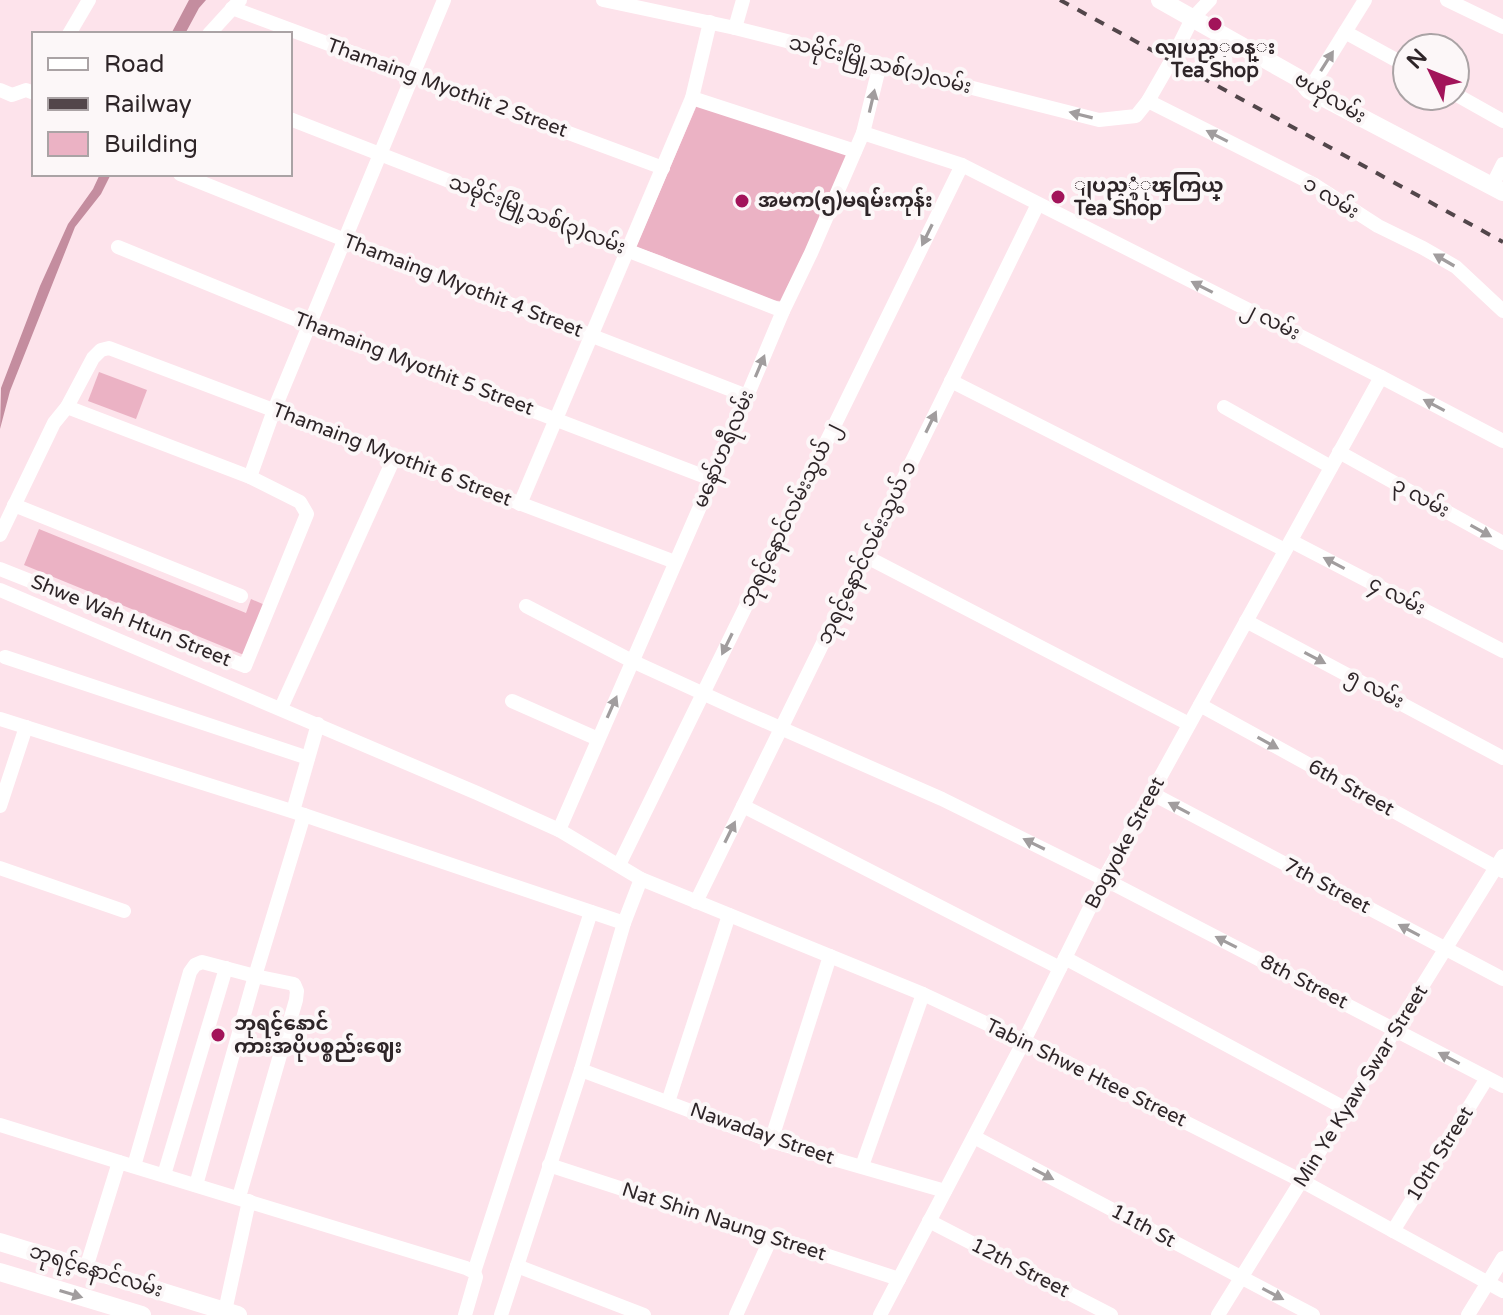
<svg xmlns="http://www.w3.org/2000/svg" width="1503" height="1315" viewBox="0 0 1503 1315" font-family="'Varela Round','Noto Sans Myanmar',sans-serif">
<rect width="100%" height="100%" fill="#fde3eb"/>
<g fill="#c48d9f">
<path d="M189 0H206L199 8 185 34H171Z"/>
<path d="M100 174H111L101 194 75 227 10 391 0 429 1 388 40 286 68 224 93 189Z"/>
</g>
<g fill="#ebb2c4">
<path d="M697 105 849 154 783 301 757 300 662 256 636 247Z"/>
<path d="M99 372 147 390 136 419 88 401Z"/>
<path d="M39 529 246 613 251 599 265 605 244 655 24 565Z"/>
</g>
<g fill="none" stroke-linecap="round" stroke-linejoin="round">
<g stroke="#fff" stroke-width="14">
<path d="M603 0 735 28 1099 120 1136 116 1148 101 1171 61 1192 19 1210 0"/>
<path d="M1447 0 1503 27"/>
<path d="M232 8 663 168"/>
<path d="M735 28 743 0"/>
<path d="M1345 32 1407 66"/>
<path d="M69 34 89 0"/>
<path d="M209 34 240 0"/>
<path d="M0 90 12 95 26 90 34 93"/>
<path d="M1309 90 1365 0"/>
<path d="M1455 94 1503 121"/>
<path d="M692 98 855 151"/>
<path d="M1148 101 1313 184 1378 226 1423 248 1456 267 1503 311"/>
<path d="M290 119 783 311"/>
<path d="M863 133 962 165 1381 377 1503 441"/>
<path d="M180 174 345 240 747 396"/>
<path d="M1492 186 1503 164"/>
<path d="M118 247 309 325 711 479"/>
<path d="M951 381 1285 550"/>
<path d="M67 407 93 358 101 350 109 348 675 562"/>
<path d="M1224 407 1331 467"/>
<path d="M1339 452 1503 543"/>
<path d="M250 477 274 410 444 0"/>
<path d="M520 504 692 98 710 22"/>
<path d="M14 505 241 596"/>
<path d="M0 535 54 423 67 407 250 477 300 502 307 514 245 666 0 569"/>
<path d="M1291 541 1503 651"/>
<path d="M865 556 1189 724"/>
<path d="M0 590 477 793 559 830 641 879"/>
<path d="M526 606 632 661 737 709 942 799 1104 879 1503 1086"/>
<path d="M1246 621 1503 758"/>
<path d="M5 657 308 758"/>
<path d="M512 701 598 739"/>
<path d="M1200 705 1503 871"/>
<path d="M281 708 395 456"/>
<path d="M0 719 304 815 624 923"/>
<path d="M1151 793 1503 979"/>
<path d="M0 806 26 727"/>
<path d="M743 806 1060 968"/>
<path d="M293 811 318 724"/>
<path d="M559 830 712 479 783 311 811 253 863 133 880 64"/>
<path d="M619 865 962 165"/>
<path d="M0 868 124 911"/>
<path d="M696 902 1038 204"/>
<path d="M1065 958 1346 1109"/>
<path d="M581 1070 771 1141 945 1191"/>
<path d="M668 1102 729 915"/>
<path d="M0 1125 119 1162"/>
<path d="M974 1137 1313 1315"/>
<path d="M771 1141 830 956"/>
<path d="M549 1165 899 1279"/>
<path d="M134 1166 190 972 195 965 202 962 255 976 294 984 297 991 296 1000 239 1197"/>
<path d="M862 1166 923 994"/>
<path d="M164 1175 226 968"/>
<path d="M196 1185 255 976 304 815"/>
<path d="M929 1221 1111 1315"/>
<path d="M1393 1231 1487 1078"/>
<path d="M517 1266 644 1315"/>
<path d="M86 1268 119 1162 466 1268 474 1272 476 1277 465 1315"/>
<path d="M474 1272 591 912"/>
<path d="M225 1311 249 1201"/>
<path d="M501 1315 581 1070 624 923 641 879 923 994 1024 1041 1302 1181 1503 1291"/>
<path d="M736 1315 771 1238"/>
<path d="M880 1315 1024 1041 1104 879 1381 377"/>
<path d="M1218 1315 1503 856"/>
<path d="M1468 1315 1503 1258"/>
</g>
<g stroke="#fff" stroke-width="18">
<path d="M1160 0 1300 79 1309 90 1503 192"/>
<path d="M0 1242 238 1315"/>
<path d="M0 1272 142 1315"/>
</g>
<path stroke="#52464a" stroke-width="4" stroke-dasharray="10 10" stroke-linecap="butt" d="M1060 0 1503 242"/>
</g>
<defs><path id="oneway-solid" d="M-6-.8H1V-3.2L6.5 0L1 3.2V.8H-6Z" transform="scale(2)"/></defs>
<g fill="#a19d9e">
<use href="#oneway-solid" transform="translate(1327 61) rotate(-58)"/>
<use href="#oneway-solid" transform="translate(872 101) rotate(-77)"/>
<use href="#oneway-solid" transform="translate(1081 115) rotate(-166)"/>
<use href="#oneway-solid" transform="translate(1217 136) rotate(-153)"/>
<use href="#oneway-solid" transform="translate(927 235) rotate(116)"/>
<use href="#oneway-solid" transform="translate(1444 260) rotate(-150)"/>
<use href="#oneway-solid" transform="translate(1202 287) rotate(-153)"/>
<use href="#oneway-solid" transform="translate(760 366) rotate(-67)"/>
<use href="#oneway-solid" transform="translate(1434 405) rotate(-152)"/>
<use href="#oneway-solid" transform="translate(931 422) rotate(-64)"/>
<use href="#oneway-solid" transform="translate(1481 531) rotate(29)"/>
<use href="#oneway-solid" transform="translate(1334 563) rotate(-152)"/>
<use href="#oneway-solid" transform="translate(727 644) rotate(116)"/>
<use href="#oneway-solid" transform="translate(1315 658) rotate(28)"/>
<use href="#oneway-solid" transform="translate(612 707) rotate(-66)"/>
<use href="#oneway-solid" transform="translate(1268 743) rotate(29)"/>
<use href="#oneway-solid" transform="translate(1179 808) rotate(-152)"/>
<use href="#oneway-solid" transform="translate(730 832) rotate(-64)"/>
<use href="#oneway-solid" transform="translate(1034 844) rotate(-154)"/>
<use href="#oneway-solid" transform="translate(1409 930) rotate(-152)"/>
<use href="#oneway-solid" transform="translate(1226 942) rotate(-153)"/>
<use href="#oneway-solid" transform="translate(1449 1058) rotate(-152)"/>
<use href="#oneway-solid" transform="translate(1043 1174) rotate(28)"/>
<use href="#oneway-solid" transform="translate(71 1294) rotate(17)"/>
<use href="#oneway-solid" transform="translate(1273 1294) rotate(28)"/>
</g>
<g fill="#a2145a" stroke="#fcf7f8" stroke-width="3">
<circle cx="1215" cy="24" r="8"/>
<circle cx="1058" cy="197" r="8"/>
<circle cx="742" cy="201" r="8"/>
<circle cx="218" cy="1035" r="8"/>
</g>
<g text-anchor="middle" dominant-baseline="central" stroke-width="8" stroke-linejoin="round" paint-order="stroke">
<g font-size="20" font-weight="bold" fill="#2e2528" stroke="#fcf7f8" text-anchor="start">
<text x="1215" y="48" text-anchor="middle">လျပည့္ဝန္း<tspan x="1215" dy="23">Tea Shop</tspan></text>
<text x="1074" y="186">ျပည့္စံုၾကြယ္<tspan x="1074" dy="23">Tea Shop</tspan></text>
<text x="758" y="201">အမက(၅)မရမ်းကုန်း</text>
<text x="234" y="1024">ဘုရင့်နောင်<tspan x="234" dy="23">ကားအပိုပစ္စည်းဈေး</tspan></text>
</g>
<g font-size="20" fill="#2e2528" stroke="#fcf7f8">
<text transform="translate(880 65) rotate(14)">သမိုင်းမြို့သစ်(၁)လမ်း</text>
<text transform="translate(447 88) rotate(20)">Thamaing Myothit 2 Street</text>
<text transform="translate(1330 98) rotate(31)">ဗဟိုလမ်း</text>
<text transform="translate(1331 198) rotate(32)">၁ လမ်း</text>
<text transform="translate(537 215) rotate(21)">သမိုင်းမြို့သစ်(၃)လမ်း</text>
<text transform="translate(463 286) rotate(21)">Thamaing Myothit 4 Street</text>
<text transform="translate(1271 321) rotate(27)">၂ လမ်း</text>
<text transform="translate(414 364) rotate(21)">Thamaing Myothit 5 Street</text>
<text transform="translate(724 449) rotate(-67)">မနော်ဟရီလမ်း</text>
<text transform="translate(392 455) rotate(21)">Thamaing Myothit 6 Street</text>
<text transform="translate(1421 498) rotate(29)">၃ လမ်း</text>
<text transform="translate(790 515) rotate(-64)">ဘုရင့်နောင်လမ်းသွယ် ၂</text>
<text transform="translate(867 553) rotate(-64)">ဘုရင့်နောင်လမ်းသွယ် ၁</text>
<text transform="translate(1397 596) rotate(28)">၄ လမ်း</text>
<text transform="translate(131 621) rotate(22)">Shwe Wah Htun Street</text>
<text transform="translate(1375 689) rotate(28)">၅ လမ်း</text>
<text transform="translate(1351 788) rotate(29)">6th Street</text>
<text transform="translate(1125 843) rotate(-62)">Bogyoke Street</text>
<text transform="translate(1327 886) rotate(28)">7th Street</text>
<text transform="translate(1304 982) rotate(27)">8th Street</text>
<text transform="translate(1086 1073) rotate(26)">Tabin Shwe Htee Street</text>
<text transform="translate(1361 1086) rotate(-58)">Min Ye Kyaw Swar Street</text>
<text transform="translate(762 1134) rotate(19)">Nawaday Street</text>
<text transform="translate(1440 1154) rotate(-58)">10th Street</text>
<text transform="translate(724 1222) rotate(18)">Nat Shin Naung Street</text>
<text transform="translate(1143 1226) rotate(28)">11th St</text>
<text transform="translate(1020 1268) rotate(27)">12th Street</text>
<text transform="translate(96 1271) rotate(17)">ဘုရင့်နောင်လမ်း</text>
</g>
</g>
<rect x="32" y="32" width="260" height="144" fill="#fcf7f8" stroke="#aaa3a5" stroke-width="2"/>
<rect x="48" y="58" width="40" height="12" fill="#ffffff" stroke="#aaa3a5" stroke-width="2"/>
<text x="104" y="72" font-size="24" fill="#2e2528">Road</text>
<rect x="48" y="98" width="40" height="12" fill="#52464a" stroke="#aaa3a5" stroke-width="2"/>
<text x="104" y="112" font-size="24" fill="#2e2528">Railway</text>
<rect x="48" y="132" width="40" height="24" fill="#ebb2c4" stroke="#aaa3a5" stroke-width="2"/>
<text x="104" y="152" font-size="24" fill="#2e2528">Building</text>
<g transform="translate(1431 72) rotate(313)"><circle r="38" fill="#fcf7f8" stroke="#aaa3a5" stroke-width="2"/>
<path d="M0-6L14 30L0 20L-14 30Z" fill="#a2145a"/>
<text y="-12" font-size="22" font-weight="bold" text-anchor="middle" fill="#2e2528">N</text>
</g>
</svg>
